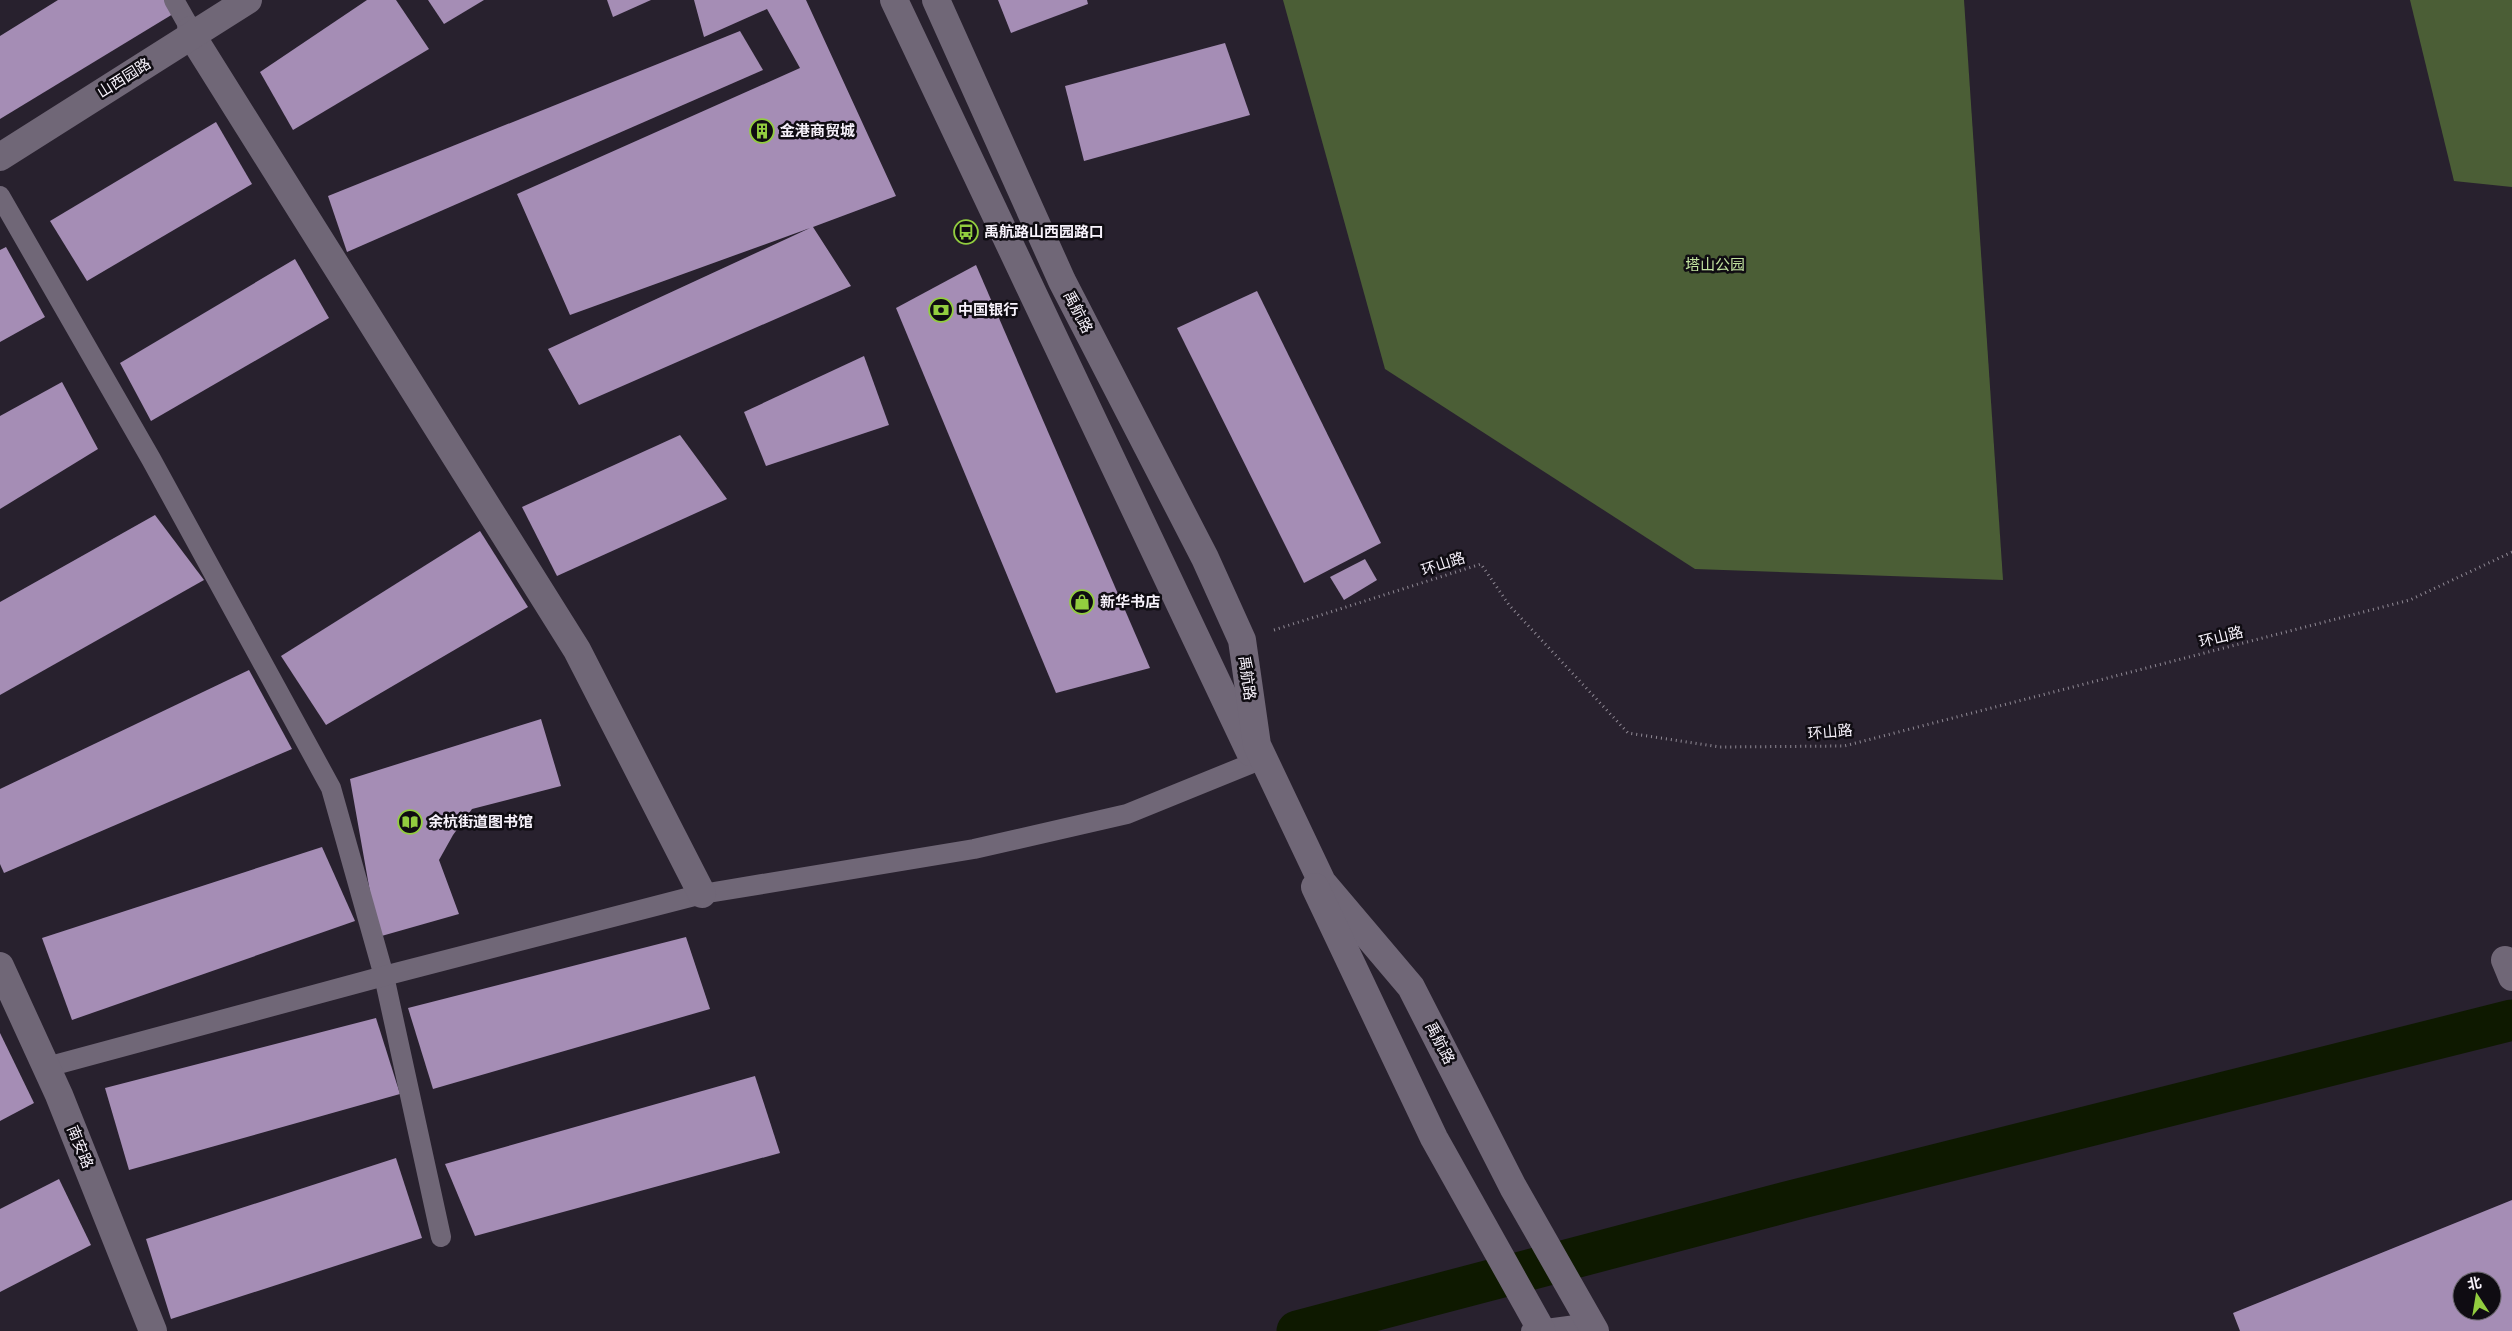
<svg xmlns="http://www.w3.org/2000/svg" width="2512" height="1331" viewBox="0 0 2512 1331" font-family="Rubik,'Noto Sans SC',sans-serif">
<rect width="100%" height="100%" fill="#28212e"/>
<g fill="#4b5e36">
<path d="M1283 0H1964L2003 580 1695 569 1385 369Z"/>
<path d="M2410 0H2512V187L2454 181Z"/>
</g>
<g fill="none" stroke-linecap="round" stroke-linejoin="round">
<path stroke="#0e1900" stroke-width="41" d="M1297 1331 1802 1198 2512 1020"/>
</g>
<g fill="#a58db5" fill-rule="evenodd">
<path d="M58 0H164L173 14 0 119V36Z"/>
<path d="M367 0H396L429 49 293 130 260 72Z"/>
<path d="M428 0H484L444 24Z"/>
<path d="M607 0H651L613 17Z"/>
<path d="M694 0H806L896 196 813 227 851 286 579 405 548 349 810 228 570 315 517 194 800 68 767 9 704 37Z"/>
<path d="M998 0H1087L1088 4 1011 33Z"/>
<path d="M740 31 763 70 347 252 328 196Z"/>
<path d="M1225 43 1250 115 1084 161 1065 86Z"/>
<path d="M216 122 252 184 87 281 50 221Z"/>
<path d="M6 247 45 317 0 342V250Z"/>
<path d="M295 259 329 318 151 421 120 363Z"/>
<path d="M976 265 1150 668 1056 693 896 308Z"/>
<path d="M1257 291 1381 543 1304 583 1177 328Z"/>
<path d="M864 356 889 425 766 466 744 412Z"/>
<path d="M62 382 98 449 0 509V416Z"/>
<path d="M680 435 727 499 557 576 522 507Z"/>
<path d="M155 515 204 580 0 695V602Z"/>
<path d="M480 531 528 607 326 725 281 656Z"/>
<path d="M1365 559 1377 580 1344 600 1330 577Z"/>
<path d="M249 670 292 749 4 873 0 864V789Z"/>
<path d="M541 719 561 786 472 809 453 835 439 860 459 914 378 937 350 779Z"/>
<path d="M322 847 355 921 72 1020 42 938Z"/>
<path d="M686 937 710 1009 433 1089 408 1008Z"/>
<path d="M376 1018 400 1094 129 1170 105 1088Z"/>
<path d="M0 1033 34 1103 0 1121Z"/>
<path d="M755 1076 780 1153 475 1236 445 1164Z"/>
<path d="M396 1158 422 1238 171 1319 146 1239Z"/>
<path d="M59 1179 91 1245 0 1292V1209Z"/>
<path d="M2512 1200V1331H2240L2233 1313ZM2462 1281H2492V1311H2462Z"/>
</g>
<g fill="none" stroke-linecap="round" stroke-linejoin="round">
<path stroke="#908a95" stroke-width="3" stroke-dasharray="1 4" stroke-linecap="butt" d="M1274 630 1481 564 1509 605 1628 733 1720 747 1844 746 2410 600 2512 552"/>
<g stroke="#706777" stroke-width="20">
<path d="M174 0 191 30"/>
<path d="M0 196 151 459 331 788 384 976 441 1237"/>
<path d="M47 1067 384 976 702 894 974 849 1127 814 1255 762"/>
<path d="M1531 1331 1591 1323"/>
</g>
<g stroke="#706777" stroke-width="28">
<path d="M191 30 192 36 577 650 702 894"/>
<path d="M2505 960 2512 977"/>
</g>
<g stroke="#706777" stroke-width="28">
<path d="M0 157 248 0"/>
<path d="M0 966 59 1095 153 1331"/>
</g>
<g stroke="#706777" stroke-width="28">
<path d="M894 0 1250 752"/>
<path d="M936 0 1062 281 1205 558 1242 640 1257 745 1322 882 1411 987 1513 1187 1595 1331"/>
<path d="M1315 887 1434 1138 1542 1331"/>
</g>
</g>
<defs>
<g id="building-ring" transform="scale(1.25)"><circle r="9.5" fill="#0f0c12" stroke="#92cd3f" stroke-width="1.5"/><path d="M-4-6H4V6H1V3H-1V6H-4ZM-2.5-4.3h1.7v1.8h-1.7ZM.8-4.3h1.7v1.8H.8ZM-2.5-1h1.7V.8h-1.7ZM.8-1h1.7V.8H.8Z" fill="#92cd3f"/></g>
<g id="bus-ring" transform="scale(1.25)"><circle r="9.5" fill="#0f0c12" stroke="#92cd3f" stroke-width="1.5"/><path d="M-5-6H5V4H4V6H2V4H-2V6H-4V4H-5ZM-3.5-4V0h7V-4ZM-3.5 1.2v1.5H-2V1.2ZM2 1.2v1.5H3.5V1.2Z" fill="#92cd3f"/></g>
<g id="bank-ring" transform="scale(1.25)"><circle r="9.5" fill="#0f0c12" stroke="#92cd3f" stroke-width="1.5"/><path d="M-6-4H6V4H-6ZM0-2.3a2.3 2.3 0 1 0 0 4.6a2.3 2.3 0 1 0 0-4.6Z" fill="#92cd3f"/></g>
<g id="shop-ring" transform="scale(1.25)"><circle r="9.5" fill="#0f0c12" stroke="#92cd3f" stroke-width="1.5"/><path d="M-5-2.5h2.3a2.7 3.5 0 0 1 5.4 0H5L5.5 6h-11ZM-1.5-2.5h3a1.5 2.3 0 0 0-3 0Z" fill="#92cd3f"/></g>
<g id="library-ring" transform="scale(1.25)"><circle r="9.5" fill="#0f0c12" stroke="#92cd3f" stroke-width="1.5"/><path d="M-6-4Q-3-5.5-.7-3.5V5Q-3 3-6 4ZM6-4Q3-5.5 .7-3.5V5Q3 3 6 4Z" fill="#92cd3f"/></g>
</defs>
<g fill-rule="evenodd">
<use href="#building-ring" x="762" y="131"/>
<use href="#bus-ring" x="966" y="232"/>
<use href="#bank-ring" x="941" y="310"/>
<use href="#shop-ring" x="1082" y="602"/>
<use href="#library-ring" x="410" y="822"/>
</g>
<g text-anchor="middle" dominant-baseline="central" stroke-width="5" stroke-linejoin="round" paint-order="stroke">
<g font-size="15" fill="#f7f2fb" stroke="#0f0c12">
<text transform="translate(124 78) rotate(-32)">山西园路</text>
<text transform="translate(1078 312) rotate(63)">禹航路</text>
<text transform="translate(1443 564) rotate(-18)">环山路</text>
<text transform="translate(2221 637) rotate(-14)">环山路</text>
<text transform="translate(1247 678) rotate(82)">禹航路</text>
<text transform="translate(1830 732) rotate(-5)">环山路</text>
<text transform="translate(1440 1043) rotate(63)">禹航路</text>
<text transform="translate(80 1147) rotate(68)">南安路</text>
</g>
<g font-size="15" font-weight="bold" fill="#f7f2fb" stroke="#0f0c12" text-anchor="start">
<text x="780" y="131">金港商贸城</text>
<text x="984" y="232">禹航路山西园路口</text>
<text x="958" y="310">中国银行</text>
<text x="1100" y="602">新华书店</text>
<text x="428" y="822">余杭街道图书馆</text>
</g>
<g font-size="15" fill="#c2e3a0" stroke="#0f0c12">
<text x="1715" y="265">塔山公园</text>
</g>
</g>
<g transform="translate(2477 1296) rotate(348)"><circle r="24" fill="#0f0c12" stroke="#6c686f"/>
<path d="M0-4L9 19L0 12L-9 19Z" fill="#92cd3f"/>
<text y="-8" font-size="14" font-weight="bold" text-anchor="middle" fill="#f7f2fb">北</text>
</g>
</svg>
